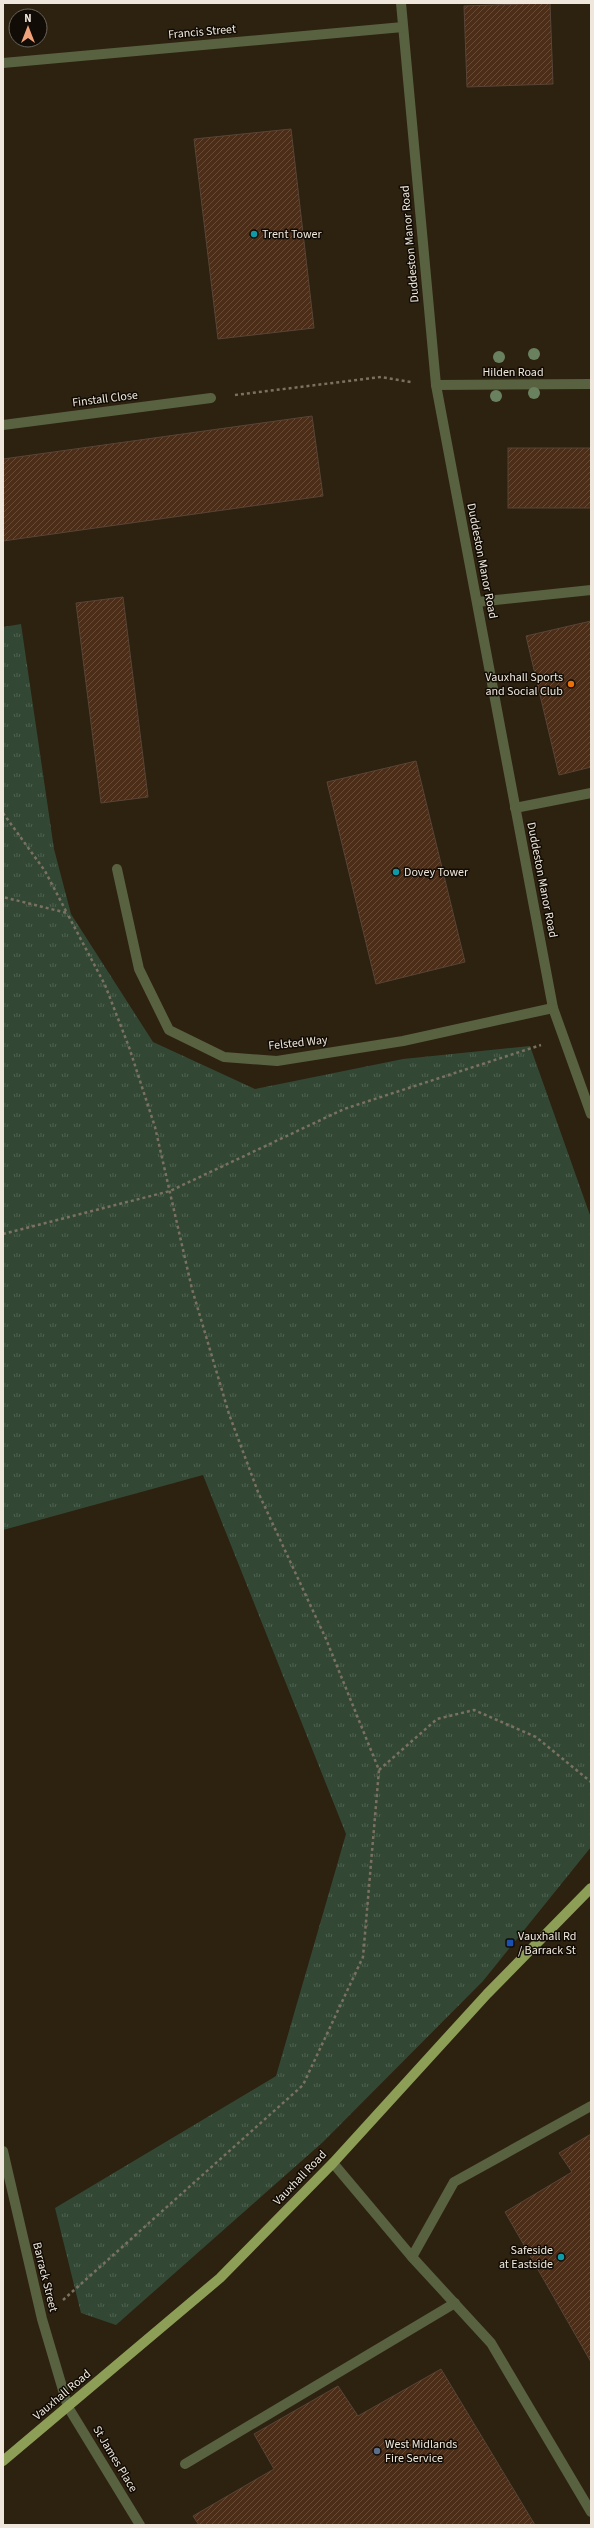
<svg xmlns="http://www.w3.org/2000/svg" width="594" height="2528" viewBox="0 0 594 2528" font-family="'Source Sans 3',sans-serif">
<defs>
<pattern id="grass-tufts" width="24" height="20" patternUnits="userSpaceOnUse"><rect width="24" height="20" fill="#324834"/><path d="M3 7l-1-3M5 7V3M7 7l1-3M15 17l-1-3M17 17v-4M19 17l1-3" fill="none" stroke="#506251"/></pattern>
<pattern id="building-hatch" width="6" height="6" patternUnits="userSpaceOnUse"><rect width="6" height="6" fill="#4c2d18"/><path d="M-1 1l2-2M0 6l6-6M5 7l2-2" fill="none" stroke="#664b39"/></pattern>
</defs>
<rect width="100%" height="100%" fill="#2d210f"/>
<path fill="url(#grass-tufts)" d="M21 624 54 849 71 914 153 1042 255 1089 403 1059 530 1046 591 1218V1847L483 1981 323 2142 116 2325 81 2313 55 2208 276 2076 346 1834 203 1475 3 1530V627Z"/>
<g fill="url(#building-hatch)" stroke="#584437">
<path d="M550 3 553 84 467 87 464 6Z"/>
<path d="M291 129 314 328 218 339 194 139Z"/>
<path d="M312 416 323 496 3 541V459Z"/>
<rect x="508" y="448" width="83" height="60"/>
<path d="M123 597 148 797 101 803 76 603Z"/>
<path d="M591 621V767L559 775 526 636Z"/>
<path d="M416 761 465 962 376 984 327 782Z"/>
<path d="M591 2134V2362L505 2212 572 2172 559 2153Z"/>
<path d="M441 2369 535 2525H199L193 2516 274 2469 254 2434 338 2386 358 2416Z"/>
</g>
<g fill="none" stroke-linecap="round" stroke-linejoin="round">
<g stroke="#7b7161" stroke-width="2.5" stroke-dasharray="3 3" stroke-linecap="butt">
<path d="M235 395 381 377 411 382"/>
<path d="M3 813 45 871 67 913 3 897"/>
<path d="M3 1234 170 1191 344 1109 541 1045"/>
<path d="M379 1770 437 1719 474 1710 536 1737 591 1782"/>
<path d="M63 2300 303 2085 363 1957 379 1770 326 1639 258 1492 229 1414 192 1289 155 1127 129 1047 105 985 67 913"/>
</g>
<g stroke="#586140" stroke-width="10">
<path d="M401 3 436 385 553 1008 591 1114"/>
<path d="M3 63 403 27"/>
<path d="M436 385 591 384"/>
<path d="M3 425 211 398"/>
<path d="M477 602 591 590"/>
<path d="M515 808 591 793"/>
<path d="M117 869 139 969 169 1030 224 1057 277 1061 403 1041 553 1008"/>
<path d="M3 2151 42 2319 68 2407 140 2525"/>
<path d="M333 2163 412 2257 491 2343 591 2512"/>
<path d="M412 2257 454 2182 591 2106"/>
<path d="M185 2464 455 2303"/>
</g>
<path stroke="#8d9f57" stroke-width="10" d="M3 2461 220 2278 333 2163 487 1994 591 1888"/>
</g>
<g fill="#6a815f">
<circle cx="534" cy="354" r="6"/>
<circle cx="499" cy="357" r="6"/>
<circle cx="534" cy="393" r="6"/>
<circle cx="496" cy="396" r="6"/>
</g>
<g fill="#0f9aa8" stroke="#110c05" stroke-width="1.5">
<circle cx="254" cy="234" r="4"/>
<circle cx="396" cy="872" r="4"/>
<circle cx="561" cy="2257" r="4"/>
</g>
<circle fill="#e8710a" stroke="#110c05" stroke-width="1.5" cx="571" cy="684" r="4"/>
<rect fill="#1a4fb4" stroke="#110c05" stroke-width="1.5" x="506" y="1939" width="8" height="8" rx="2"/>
<circle fill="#5c6f8a" stroke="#110c05" stroke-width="1.5" cx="377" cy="2451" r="4"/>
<g text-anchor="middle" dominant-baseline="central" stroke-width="3" stroke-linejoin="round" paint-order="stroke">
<g font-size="12" fill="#efe7dc" stroke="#110c05">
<text transform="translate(202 32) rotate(-5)">Francis Street</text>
<text transform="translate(410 244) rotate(-95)">Duddeston Manor Road</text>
<text x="513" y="372">Hilden Road</text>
<text transform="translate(105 399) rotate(-7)">Finstall Close</text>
<text transform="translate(482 561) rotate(79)">Duddeston Manor Road</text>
<text transform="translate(542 880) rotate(79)">Duddeston Manor Road</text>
<text transform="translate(298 1043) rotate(-6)">Felsted Way</text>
<text transform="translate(300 2178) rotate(-46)">Vauxhall Road</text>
<text transform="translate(45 2277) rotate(76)">Barrack Street</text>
<text transform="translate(62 2395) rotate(-40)">Vauxhall Road</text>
<text transform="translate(115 2459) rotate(59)">St James Place</text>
</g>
<g font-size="12" fill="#efe7dc" stroke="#110c05" text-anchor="start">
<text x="262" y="234">Trent Tower</text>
<text x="563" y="677" text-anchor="end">Vauxhall Sports<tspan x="563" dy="14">and Social Club</tspan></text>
<text x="404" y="872">Dovey Tower</text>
<text x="518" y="1936">Vauxhall Rd<tspan x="518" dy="14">/ Barrack St</tspan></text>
<text x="553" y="2250" text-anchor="end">Safeside<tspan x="553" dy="14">at Eastside</tspan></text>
<text x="385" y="2444">West Midlands<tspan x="385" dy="14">Fire Service</tspan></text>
</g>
</g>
<rect width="594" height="2528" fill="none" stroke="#efe7dc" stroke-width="8"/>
<g transform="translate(28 28)"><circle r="19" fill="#110c05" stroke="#6a645b"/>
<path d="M0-3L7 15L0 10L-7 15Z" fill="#f1a27b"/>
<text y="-6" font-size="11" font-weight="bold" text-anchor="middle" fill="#efe7dc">N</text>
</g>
</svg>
